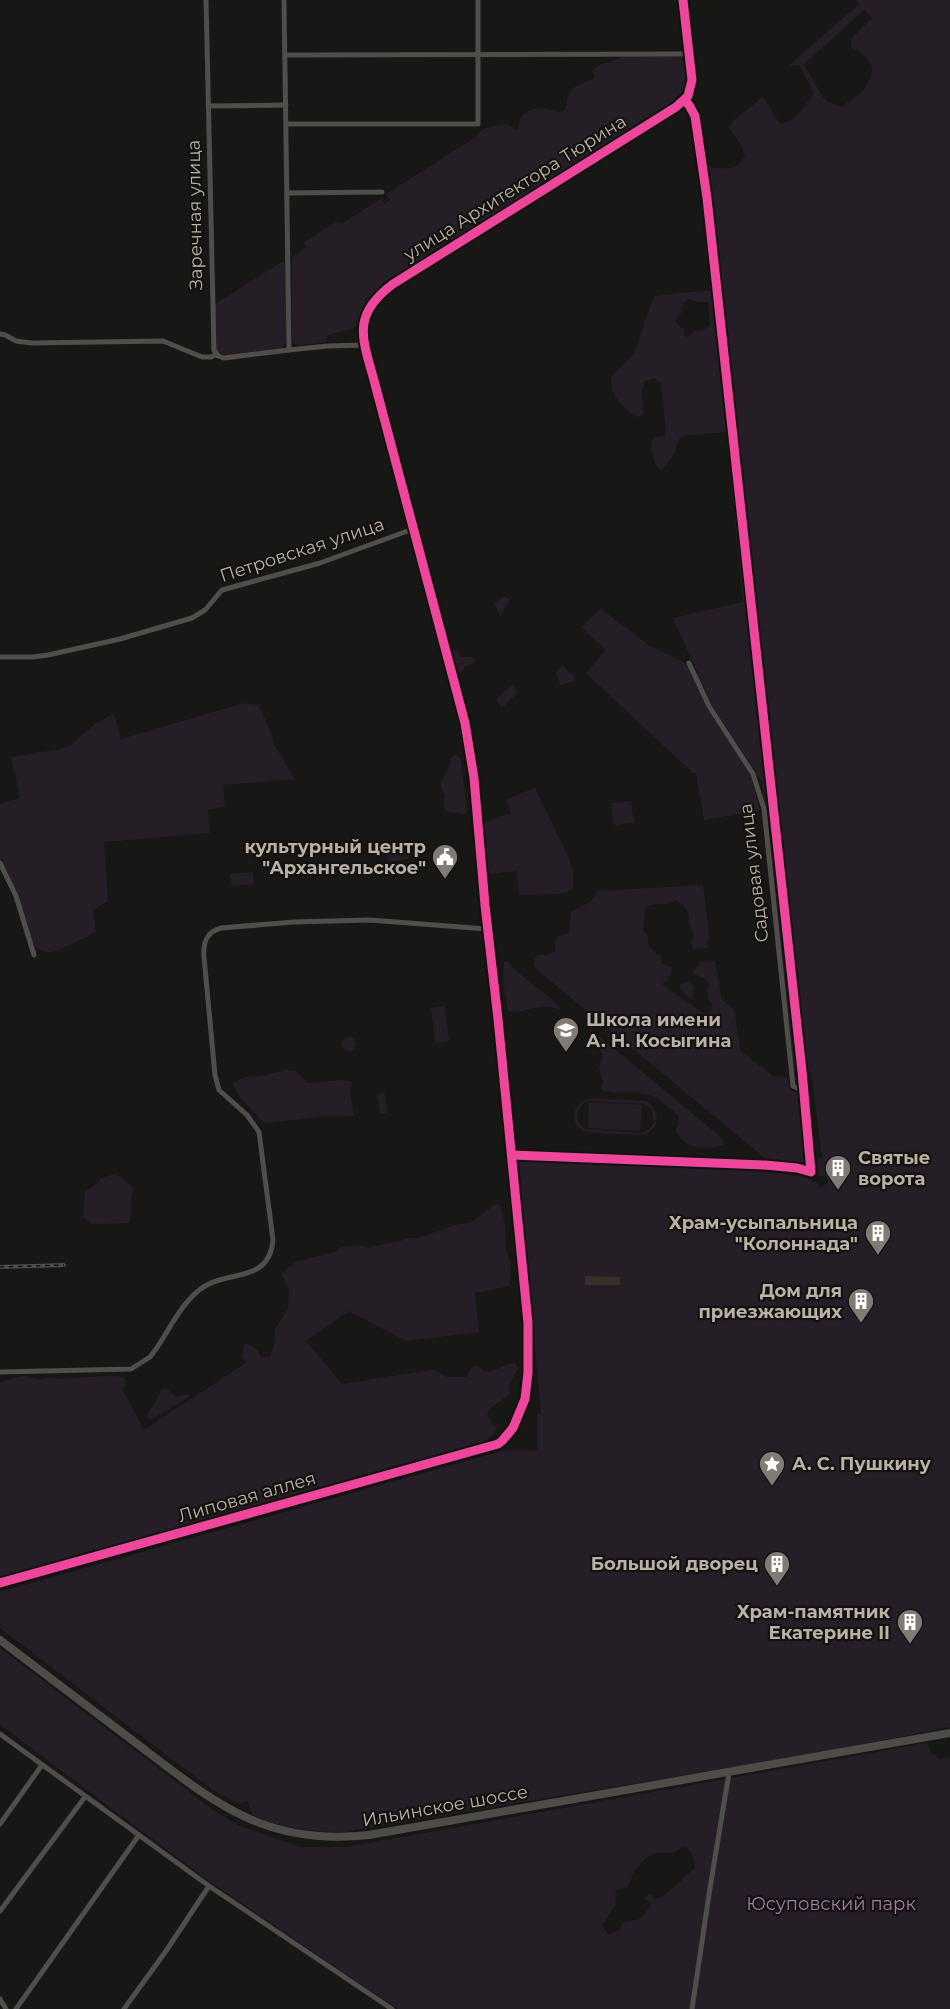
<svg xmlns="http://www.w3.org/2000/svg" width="950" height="2009" viewBox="0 0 950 2009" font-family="Montserrat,sans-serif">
<rect width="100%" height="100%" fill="#171716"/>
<g fill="#261e26" fill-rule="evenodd">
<path d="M857 0H950V1727L823 1752 343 1832C313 1832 280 1828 253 1815L247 1801 239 1804 215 1791 170 1758 0 1628V1592L502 1451 537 1450V1414H541L519 1161 761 1171 804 1177 817 1183 821 1188 828 1182 826 1176H819L817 1158 822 1157 811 1072 794 1071 762 782 712 705 673 618 743 602 726 432 681 436 676 445 675 453 661 471C653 464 649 448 653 438L666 435 661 383 654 378 645 381 642 389 643 415 636 417C621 404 611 398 611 377L634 354 654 296 712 290 699 165C717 167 734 176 745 156L742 147 729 127 735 119 763 97 780 124C796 122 805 105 814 93L799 65 787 67 859 4ZM864 10 872 18 851 39V47C865 54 878 65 869 80 867 84 866 88 862 92 856 98 848 101 842 107L827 101 822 96 804 64ZM688 299 699 302H708L710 326 703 330 693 331 688 337 685 336 683 329 675 322 681 313V306Z"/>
<path d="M620 57H682V60L687 63C691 88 690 90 671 107L384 285 362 311 355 327 348 331 344 330 327 336V342L299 345 294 343 292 335V257L307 247 304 242 338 221 339 225 381 199 385 204 390 200 386 194 476 137C482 126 495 126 507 124L517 130 519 128C520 119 520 116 529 111 542 104 550 113 564 111 568 105 566 103 568 96 570 87 585 82 593 79L594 75 592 71C602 60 611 65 620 57Z"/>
<path d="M282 262 286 264V342L281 349 224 355 217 351 215 304Z"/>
<path d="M504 596 510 600 500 617 494 603Z"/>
<path d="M601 609 650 646 687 664 750 774 760 810 704 820 696 773H693L586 673 606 650 581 627Z"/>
<path d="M455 649 461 657H474L475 663 466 666 460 673 457 672 453 651Z"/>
<path d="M562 665 574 677 575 681 560 685 556 672Z"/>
<path d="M514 684 517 693 502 708 497 700 498 697Z"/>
<path d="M244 703 258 705 269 727 275 746 295 779 223 785 225 807 208 809 210 833 104 842 108 901 93 910 96 932C89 936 56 952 50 952 44 953 37 948 33 944L9 877 0 860V804L20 798 11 757 61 749 71 745 95 724 114 713 121 739Z"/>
<path d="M456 755 461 760 467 810 465 814 448 812 445 810 443 802 445 795C438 781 440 784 447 772 450 768 450 761 452 756Z"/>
<path d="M535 788 569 858 573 870V890L559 894 519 895 517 871 490 874 486 871 483 823 511 813 506 799Z"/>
<path d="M631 801 634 823 614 825 611 803Z"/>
<path d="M407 847 408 859 388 862 386 850Z"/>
<path d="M253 872 254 884 232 886 230 874Z"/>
<path d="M703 885 709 935 707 948 693 949 691 942 694 935C683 917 697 914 676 900L670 903 649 905 645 911 643 931 648 936C647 948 652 951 661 956V963L673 968 668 980 662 984 704 1014 711 1012 712 1004C706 997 706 993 709 985L705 979 692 973 701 962 715 961 722 1000 734 1009 740 1050 773 1076 787 1077 790 1090 800 1093 807 1163 765 1158 536 969 533 962 536 956 550 954 555 951 556 937 569 933 571 912 590 902 598 891Z"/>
<path d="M504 962H508C524 980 544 991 561 1008L559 1010C543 1000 523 1015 508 1011L503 983Z"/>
<path d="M688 981 694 986 692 999 681 991 680 985Z"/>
<path d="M445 1006 449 1041 435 1043 431 1008Z"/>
<path d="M588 1027 722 1138 725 1145C703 1149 688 1151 675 1131L679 1124 678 1115C671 1109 663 1101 654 1097 638 1089 618 1096 601 1090L603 1082 599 1068 603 1055Z"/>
<circle cx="349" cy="1044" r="7"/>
<path d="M286 1070 297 1071 307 1083 343 1080 352 1082 350 1092 354 1116 318 1117 267 1123 262 1121C253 1110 235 1096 233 1082L247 1077 262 1076Z"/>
<path d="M385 1093 387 1113 380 1114 377 1094Z"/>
<path d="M588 1098 646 1101C660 1109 661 1128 645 1134 638 1136 590 1133 584 1131 578 1128 574 1122 574 1115 575 1107 581 1102 588 1098ZM589 1101 645 1104 652 1110 654 1123 648 1130 640 1133 586 1129 582 1127 577 1119 578 1110 584 1103Z"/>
<path d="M589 1102 642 1105 640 1131 588 1128Z"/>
<path d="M115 1174 126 1181 134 1188C128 1199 132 1211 130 1223L92 1224 83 1217 85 1192 98 1183 101 1178Z"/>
<path d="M498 1204 501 1207 505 1225 506 1251 511 1264 510 1286 475 1293 479 1332 406 1341 349 1311 306 1341 342 1384 431 1370 437 1371 447 1377H466L472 1367 478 1365C489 1380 502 1363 515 1363L518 1368 510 1383 509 1395 489 1409 487 1414 496 1429 494 1434 484 1442 0 1579V1382L22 1376 40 1379 53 1377 57 1379 108 1376 124 1377 126 1384 122 1388 144 1430 247 1362 242 1358 243 1346 246 1343 257 1349 261 1357H270L274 1346 275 1329 288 1309 289 1288 281 1274 297 1261 336 1252 340 1247 361 1245 366 1248 400 1241 407 1238H419L454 1225 472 1222 494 1205Z"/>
<path d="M163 1388 167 1389 176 1397 184 1394 190 1396 151 1420 147 1418 148 1414Z"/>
<path d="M0 1648 213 1810 240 1826 301 1847H346L927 1743 931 1752 939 1759 950 1757V2009H398L213 1884 0 1725ZM682 1847H686L693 1856 695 1868C681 1878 673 1894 655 1899L650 1893 645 1898 651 1904C640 1924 642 1917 623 1923L619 1930 609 1935 602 1926 616 1904 615 1893 617 1890 628 1887 633 1873 645 1859 654 1853H673Z"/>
</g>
<path fill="#3a2e28" d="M585 1276 620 1277V1285H585Z"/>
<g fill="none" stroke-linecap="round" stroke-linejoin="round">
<g stroke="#504e4a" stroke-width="5">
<path d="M206 0 214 350 218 356 224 358 289 350"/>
<path d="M284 0 289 350 328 346 365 345"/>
<path d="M285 55 690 54"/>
<path d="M208 106 286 105"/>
<path d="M287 124H478V0"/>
<path d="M288 193 382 192"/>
<path d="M0 334 5 335 16 341 32 343 163 341 202 357H211L217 354"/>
<path d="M0 657H33L48 655 120 639 192 618 205 610 222 590 320 563 413 529"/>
<path d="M689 663 709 706 753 774 764 809 793 1086 804 1091"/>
<path d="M0 863 16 896 34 955"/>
<path d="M512 1155 765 1165 797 1168 811 1172 802 1071 707 198 695 116 689 105 684 100"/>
<path d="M0 1372 131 1369 150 1357 156 1349C169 1330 180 1306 198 1291 224 1268 269 1286 273 1240L259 1132 247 1115 219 1090 215 1075 204 957C203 943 206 932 221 928L294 922 370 920 487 929"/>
<path d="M0 1734 209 1886 392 2009"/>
<path d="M0 1824 42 1765"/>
<path d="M0 1911 85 1797"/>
<path d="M0 1999 6 2009"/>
<path d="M16 2009 139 1835"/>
<path d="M124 2009 166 1951 209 1886"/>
<path d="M692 2009 710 1888 729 1773"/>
</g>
<g stroke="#4e4c48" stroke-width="8">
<path d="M0 1583 498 1444 502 1441 513 1428 525 1399 528 1373V1323L498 1019 485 905 474 778 465 723 375 384C363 339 350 316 393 284L676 107 688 96 692 80 683 0"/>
<path d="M0 1640C42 1672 85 1704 128 1737 209 1798 260 1847 369 1835L950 1733"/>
</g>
<g stroke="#4f4e4a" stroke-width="4">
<path id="rail" d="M0 1267 64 1265"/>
</g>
<use href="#rail" stroke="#131210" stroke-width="1.5" stroke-dasharray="4.5" stroke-linecap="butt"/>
<g stroke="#131210" stroke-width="13">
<g id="cycleway">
<path d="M512 1155 765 1165 797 1168 811 1172 802 1071 707 198 695 116 689 105 684 100"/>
<path d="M0 1583 498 1444 502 1441 513 1428 525 1399 528 1373V1323L498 1019 485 905 474 778 465 723 375 384C363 339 350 316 393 284L676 107 688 96 692 80 683 0"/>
</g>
</g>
<use href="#cycleway" stroke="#ed469a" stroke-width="9"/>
</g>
<defs>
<g id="civic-pin" transform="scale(1.35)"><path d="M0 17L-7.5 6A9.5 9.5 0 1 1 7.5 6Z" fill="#807b74" stroke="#131210"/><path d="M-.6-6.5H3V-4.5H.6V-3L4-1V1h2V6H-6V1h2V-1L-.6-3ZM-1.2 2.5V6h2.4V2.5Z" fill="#fff"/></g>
<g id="school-pin" transform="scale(1.35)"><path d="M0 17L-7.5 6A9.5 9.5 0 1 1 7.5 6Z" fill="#807b74" stroke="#131210"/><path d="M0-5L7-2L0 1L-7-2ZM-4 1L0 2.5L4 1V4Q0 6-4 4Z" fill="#fff"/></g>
<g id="building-pin" transform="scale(1.35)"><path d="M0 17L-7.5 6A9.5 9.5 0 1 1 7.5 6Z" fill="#807b74" stroke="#131210"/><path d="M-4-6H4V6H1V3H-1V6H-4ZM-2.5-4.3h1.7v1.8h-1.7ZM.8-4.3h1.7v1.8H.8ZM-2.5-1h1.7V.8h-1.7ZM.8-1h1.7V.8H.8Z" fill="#fff"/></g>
<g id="sight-pin" transform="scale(1.35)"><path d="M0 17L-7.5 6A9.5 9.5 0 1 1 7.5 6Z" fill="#807b74" stroke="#131210"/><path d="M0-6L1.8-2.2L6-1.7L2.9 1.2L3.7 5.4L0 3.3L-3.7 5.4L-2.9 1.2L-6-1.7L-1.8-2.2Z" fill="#fff"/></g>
</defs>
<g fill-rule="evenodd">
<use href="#civic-pin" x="445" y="857"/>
<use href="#school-pin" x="566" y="1030"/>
<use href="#building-pin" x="838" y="1168"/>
<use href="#building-pin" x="878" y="1233"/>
<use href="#building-pin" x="861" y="1301"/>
<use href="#sight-pin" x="772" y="1464"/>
<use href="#building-pin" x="777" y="1564"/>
<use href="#building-pin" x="910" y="1622"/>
</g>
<g text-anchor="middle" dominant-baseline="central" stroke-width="4.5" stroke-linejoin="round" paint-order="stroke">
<g font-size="18" fill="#b9b1a6" stroke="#131210">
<text transform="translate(515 188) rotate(-32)">улица Архитектора Тюрина</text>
<text transform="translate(195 215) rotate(-91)">Заречная улица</text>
<text transform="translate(302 550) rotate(-18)">Петровская улица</text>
<text transform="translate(754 873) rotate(-97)">Садовая улица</text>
<text transform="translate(247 1497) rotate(-16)">Липовая аллея</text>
<text transform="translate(445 1806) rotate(-10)">Ильинское шоссе</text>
</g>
<g font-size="18" font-weight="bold" fill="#b9b1a6" stroke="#131210" text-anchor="end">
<text x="426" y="847">культурный центр<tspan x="426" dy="21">"Архангельское"</tspan></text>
<text x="586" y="1020" text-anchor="start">Школа имени<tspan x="586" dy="21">А. Н. Косыгина</tspan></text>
<text x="858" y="1158" text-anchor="start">Святые<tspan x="858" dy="21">ворота</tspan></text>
<text x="858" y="1223">Храм-усыпальница<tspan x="858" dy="21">"Колоннада"</tspan></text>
<text x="842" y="1291">Дом для<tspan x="842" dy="21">приезжающих</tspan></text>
<text x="792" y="1464" text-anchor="start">А. С. Пушкину</text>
<text x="758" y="1564">Большой дворец</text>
<text x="890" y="1612">Храм-памятник<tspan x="890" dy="21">Екатерине II</tspan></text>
</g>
<g font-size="18" fill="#a37ca5" stroke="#131210">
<text x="831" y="1904">Юсуповский парк</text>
</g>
</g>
</svg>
